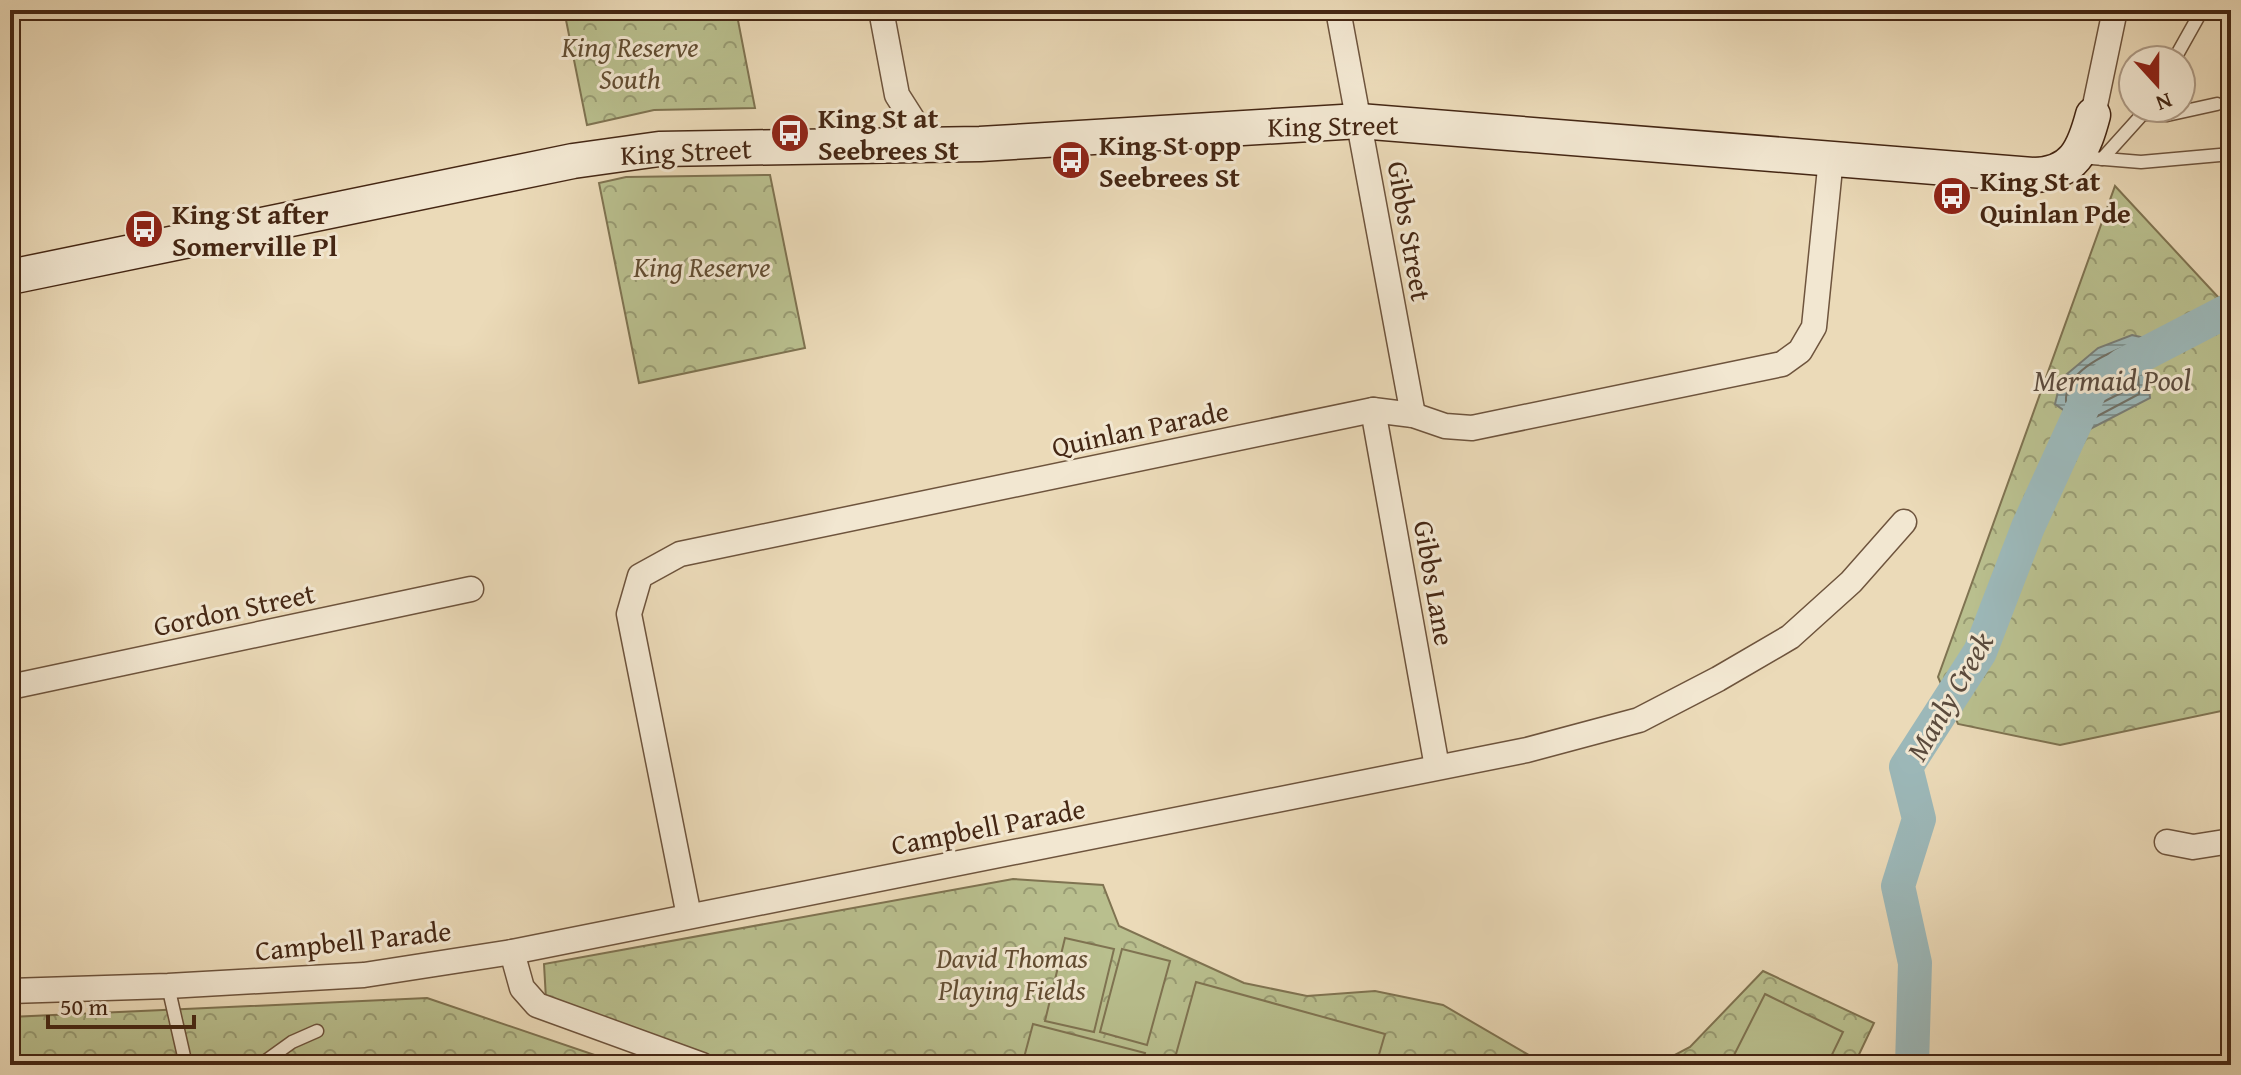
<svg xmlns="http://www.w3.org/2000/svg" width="2241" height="1075" viewBox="0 0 2241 1075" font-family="'Gentium Book Plus',serif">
<defs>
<pattern id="forest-crowns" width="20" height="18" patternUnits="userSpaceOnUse" patternTransform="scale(2)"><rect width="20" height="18" fill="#b9bf8e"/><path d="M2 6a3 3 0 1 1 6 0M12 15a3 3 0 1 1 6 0" fill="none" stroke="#989b73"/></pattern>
<pattern id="water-rules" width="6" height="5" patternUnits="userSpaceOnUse" patternTransform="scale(2)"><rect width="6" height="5" fill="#9cb8b9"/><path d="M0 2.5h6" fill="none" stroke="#819695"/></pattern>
</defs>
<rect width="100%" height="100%" fill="#ebdab8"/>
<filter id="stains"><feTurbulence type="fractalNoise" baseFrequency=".0025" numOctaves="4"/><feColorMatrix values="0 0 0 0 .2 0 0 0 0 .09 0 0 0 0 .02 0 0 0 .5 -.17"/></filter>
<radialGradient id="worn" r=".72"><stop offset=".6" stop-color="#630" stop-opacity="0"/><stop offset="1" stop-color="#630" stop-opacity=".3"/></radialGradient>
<g fill="url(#forest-crowns)" stroke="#7f7351" stroke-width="2">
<path d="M564 10H736L755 108 654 110 587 125Z"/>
<path d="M770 175 805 348 639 383 599 183 626 177Z"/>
<path d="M2115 186 2231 311V709L2060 745 1958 724 1938 677Z"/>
<path d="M1013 879 1103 885 1119 926 1244 983 1307 996 1375 991 1443 1005 1534 1058 1574 1065H732L546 999 544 964Z"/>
<path d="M1763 971 1874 1023 1854 1065H1656L1690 1047Z"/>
<path d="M427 998 624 1065H10V1017Z"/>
</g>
<g fill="#b9bf8e" stroke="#7f7351" stroke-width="2">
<path d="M1065 938 1114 949 1094 1032 1045 1021Z"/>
<path d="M1122 949 1170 961 1147 1045 1100 1032Z"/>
<path d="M1196 982 1385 1034 1376 1065H1173Z"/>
<path d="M1765 994 1843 1032 1827 1065H1729Z"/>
<path d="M1033 1024 1145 1053 1142 1065H1022Z"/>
</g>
<path fill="url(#water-rules)" stroke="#797e77" stroke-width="2" d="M2132 335 2145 338 2150 398 2090 429 2055 404 2061 379 2098 348Z"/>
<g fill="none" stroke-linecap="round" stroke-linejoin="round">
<g stroke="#707066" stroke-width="2">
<path d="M2132 344 2137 347 2139 394 2092 419 2066 402C2064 371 2107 353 2132 344Z"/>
<path d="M2124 357 2129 361V389L2093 407 2077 397 2078 388 2108 364Z"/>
</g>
<path stroke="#9cb8b9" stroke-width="34" d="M1912 1065 1915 963 1898 886 1919 819 1906 767 1980 652 2028 527 2091 389 2123 365 2231 309"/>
<g stroke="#6e543d" stroke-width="15">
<g id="lane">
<path d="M2174 60 2202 10"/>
<path d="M2145 114 2167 115 2217 104"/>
<path d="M2080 157 2141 162 2231 154"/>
<path d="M2102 159 2148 108"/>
<path d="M168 986 186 1065"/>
<path d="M260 1065 292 1042 317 1031"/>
</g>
</g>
<g stroke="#6e543d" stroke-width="27">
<g id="street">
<path d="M881 10 897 95 918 128 933 145"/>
<path d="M1338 10 1413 415"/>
<path d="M2093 115 2115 10"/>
<path d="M1373 410 1437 767"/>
<path d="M10 687 471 589"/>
<path d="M2167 842 2193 847 2231 841"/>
<path d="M689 916 629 614 640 576 680 554 1373 410 1413 415 1445 426 1472 428 1782 364 1800 351 1814 327 1831 158"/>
<path d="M512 952 522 988 537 1005 702 1065"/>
<path d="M10 991 168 986 364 975 512 952 1527 750 1639 720 1718 679 1790 637 1851 582 1904 522"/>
</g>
</g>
<g stroke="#452714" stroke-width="37">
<path id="secondary" d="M10 277 573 161 659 149 980 144 1359 121 2034 175C2074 174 2084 149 2093 115"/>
</g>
<use href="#lane" stroke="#f2e7d1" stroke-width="12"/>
<use href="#street" stroke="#f2e7d1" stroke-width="24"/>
<use href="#secondary" stroke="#f2e7d1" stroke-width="34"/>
</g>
<defs>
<g id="bus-disc" transform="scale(2)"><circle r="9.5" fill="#8f2418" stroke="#f2e7d1"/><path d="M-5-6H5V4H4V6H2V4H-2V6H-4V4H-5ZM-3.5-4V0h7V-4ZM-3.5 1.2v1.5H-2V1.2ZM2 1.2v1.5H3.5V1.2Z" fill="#fff"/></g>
</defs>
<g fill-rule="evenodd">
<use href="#bus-disc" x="790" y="133"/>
<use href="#bus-disc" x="1071" y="160"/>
<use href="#bus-disc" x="1952" y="196"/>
<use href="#bus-disc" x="144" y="229"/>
</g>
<g text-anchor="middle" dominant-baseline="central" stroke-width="6" stroke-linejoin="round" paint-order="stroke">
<g font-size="28" font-style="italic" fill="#624d32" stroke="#f2e7d1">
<text x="630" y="46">King Reserve<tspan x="630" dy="32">South</tspan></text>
<text x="702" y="266">King Reserve</text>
<text x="1012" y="957">David Thomas<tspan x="1012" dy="32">Playing Fields</tspan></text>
</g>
<g font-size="28" font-weight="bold" fill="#452714" stroke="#f2e7d1" text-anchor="start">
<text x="818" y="117">King St at<tspan x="818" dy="32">Seebrees St</tspan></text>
<text x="1099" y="144">King St opp<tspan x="1099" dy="32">Seebrees St</tspan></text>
<text x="1980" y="180">King St at<tspan x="1980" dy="32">Quinlan Pde</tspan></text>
<text x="172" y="213">King St after<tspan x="172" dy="32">Somerville Pl</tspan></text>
</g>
<g font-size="28" fill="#452714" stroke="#f2e7d1">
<text transform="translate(1333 125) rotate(-1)">King Street</text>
<text transform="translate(686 151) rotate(-3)">King Street</text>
<text transform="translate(1410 231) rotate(80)">Gibbs Street</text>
<text transform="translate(1140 428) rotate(-12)">Quinlan Parade</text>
<text transform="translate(1435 583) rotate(80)">Gibbs Lane</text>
<text transform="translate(234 609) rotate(-12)">Gordon Street</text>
<text transform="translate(988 826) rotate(-11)">Campbell Parade</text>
<text transform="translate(353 940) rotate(-6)">Campbell Parade</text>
</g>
<g font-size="30" font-style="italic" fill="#5b4b3d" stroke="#f2e7d1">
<text x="2112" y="380">Mermaid Pool</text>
<text transform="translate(1949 696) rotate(-60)">Manly Creek</text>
</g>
</g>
<rect width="2241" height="1075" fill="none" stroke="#ebdab8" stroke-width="40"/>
<rect x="12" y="12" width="2217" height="1051" fill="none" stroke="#452714" stroke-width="4"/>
<rect x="20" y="20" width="2201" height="1035" fill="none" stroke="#452714" stroke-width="2"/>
<g transform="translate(2157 84) rotate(159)"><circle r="38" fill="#f2e7d1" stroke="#ad9a85" stroke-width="2"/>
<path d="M0-6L14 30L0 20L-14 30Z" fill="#8f2418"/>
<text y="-12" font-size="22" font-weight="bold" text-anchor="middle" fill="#452714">N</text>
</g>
<path d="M48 1015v12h146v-12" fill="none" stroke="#452714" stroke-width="4"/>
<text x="60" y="1015" font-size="24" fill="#452714" stroke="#f2e7d1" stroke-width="6" paint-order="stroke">50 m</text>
<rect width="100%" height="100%" filter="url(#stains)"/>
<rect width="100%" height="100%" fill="url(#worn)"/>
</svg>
